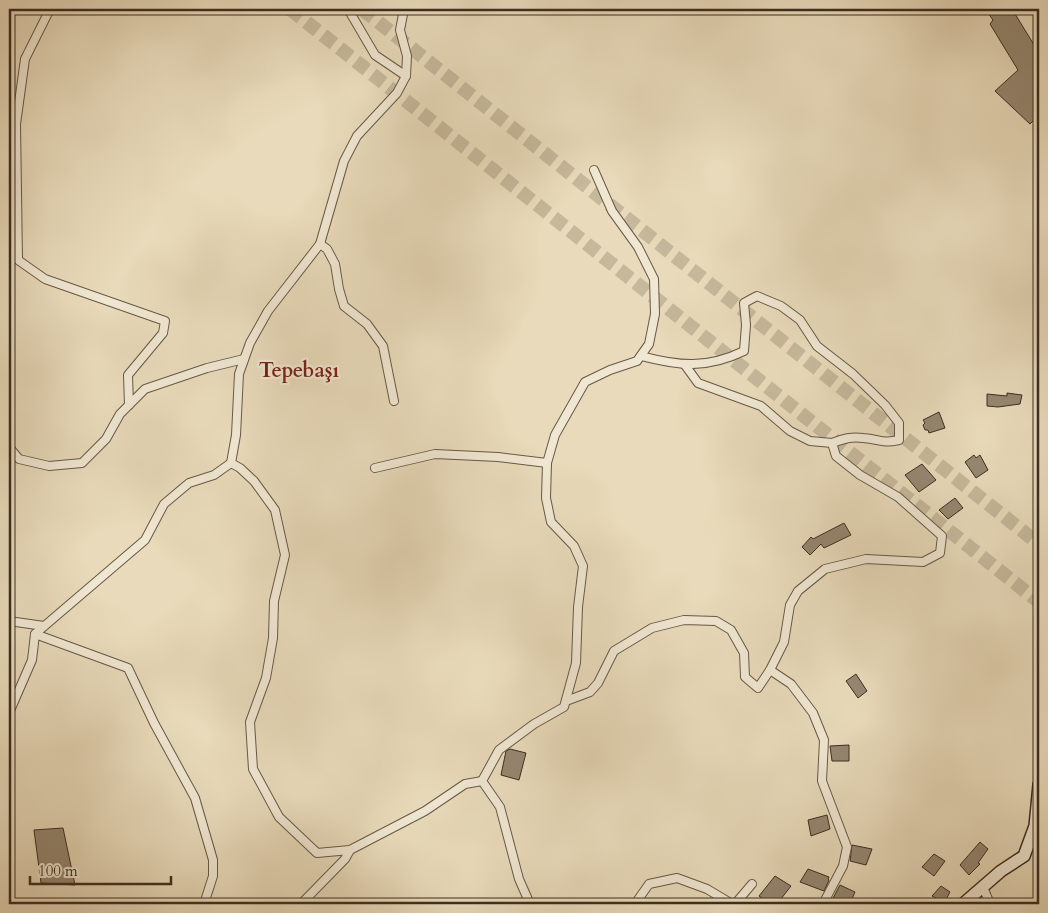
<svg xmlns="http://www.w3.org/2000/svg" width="1048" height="913" viewBox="0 0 1048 913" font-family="Cardo,serif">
<rect width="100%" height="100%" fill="#e8daba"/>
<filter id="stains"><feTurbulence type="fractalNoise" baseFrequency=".004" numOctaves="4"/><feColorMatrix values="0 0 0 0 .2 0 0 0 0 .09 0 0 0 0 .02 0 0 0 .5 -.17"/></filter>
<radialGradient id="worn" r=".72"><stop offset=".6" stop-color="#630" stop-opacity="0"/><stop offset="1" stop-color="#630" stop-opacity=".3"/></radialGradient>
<g fill="#958771" stroke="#3b2e21">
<path d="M985 9H1012L1039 53V115L1030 124 995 91 1018 70 990 24 993 20Z"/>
<path d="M1007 393 1022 395 1020 404 998 407 987 406V394L1007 396Z"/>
<path d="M939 412 945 428 929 433 928 430H925L923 425 925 423 923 420Z"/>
<path d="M974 455 976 458 980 455 988 470 976 478 965 462Z"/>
<path d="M922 464 936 480 919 492 905 475Z"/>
<path d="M955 498 963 508 948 519 939 510Z"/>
<path d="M844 523 851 535 824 548 821 544 810 555 802 547 811 537 813 539Z"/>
<path d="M856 674 867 691 858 698 846 681Z"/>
<path d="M849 745V761H832L830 746Z"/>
<path d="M510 749 526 753 519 780 501 775 506 751Z"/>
<path d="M827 815 830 829 811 836 808 820Z"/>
<path d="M63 828 75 885 41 883 34 830Z"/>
<path d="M980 842 988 849 978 863 980 864 969 875 960 865Z"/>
<path d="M852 845 872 849 866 865 850 861Z"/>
<path d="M934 854 945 861 934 876 922 867Z"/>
<path d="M808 869 829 877 828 879 829 880 824 891 800 882Z"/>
<path d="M775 876 791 886 777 904H770L759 896Z"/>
<path d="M840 885 855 892 850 904H830Z"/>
<path d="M941 886 950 892 944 903 932 896Z"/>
</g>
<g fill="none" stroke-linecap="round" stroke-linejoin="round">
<g stroke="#c5b89b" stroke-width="14" stroke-dasharray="14 7" stroke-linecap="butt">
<path d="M290 9 1039 602"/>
<path d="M362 9 1039 544"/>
</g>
<g stroke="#665947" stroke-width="10">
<g id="street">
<path d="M50 9 25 59 16 124 18 260 45 279 165 321 163 333 128 375 129 405"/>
<path d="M348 9 375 55 406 76"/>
<path d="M320 244 327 249 335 264 339 289 344 306 367 324 383 346 394 401"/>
<path d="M685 365 698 383 761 406 790 431 810 441 832 443"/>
<path d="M9 447 19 459 49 466 82 463 106 439 120 414 145 389 207 368 244 359"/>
<path d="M231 463 240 468 254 481 275 510 285 555 274 601 273 638 266 678 250 722 253 769 279 817 317 853 350 850 425 811 465 784 482 781 500 807 519 879 530 904"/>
<path d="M375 468 435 454 498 457 547 463"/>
<path d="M9 621 44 626"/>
<path d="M35 634 128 668 154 723 195 798 213 860V876L204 904"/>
<path d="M770 670 791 684 813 713 824 740 822 781 847 847 843 866 823 904"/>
<path d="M566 701 590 692 598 683 614 651 652 628 684 620 716 621 731 630 744 653 745 677 758 688 770 670 784 642 790 605 798 591 825 569 866 559 923 562 940 553 942 536 898 497 860 475 836 456 832 443C843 439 852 436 863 438 880 439 881 444 899 440V423L885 405 853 374 817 346 800 320 781 306 757 296 744 303 746 325 744 351C707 369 679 366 641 356"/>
<path d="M9 713 32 660 35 634 145 540 164 504 189 483 214 475 231 463 236 435 239 374 250 343 268 311 320 244 344 161 357 136 397 93 406 76 407 56 400 30 404 9"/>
<path d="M482 781 499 750 534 724 564 707 576 663 578 607 583 566 574 546 551 522 546 498 547 463 555 435 585 382 610 370 637 361 649 344 655 314 654 279 638 247 612 211 594 170"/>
<path d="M983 887 990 904"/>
<path d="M301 904 345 859 350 850"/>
<path d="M635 904 649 884 677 878 707 889 732 904"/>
<path d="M735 904 752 884"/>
</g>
</g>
<g stroke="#3b2e21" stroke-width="14">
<path id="secondary" d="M963 904 1001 871 1024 856 1035 826 1039 785"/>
</g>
<use href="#street" stroke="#f0e7d2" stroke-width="8"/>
<use href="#secondary" stroke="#f0e7d2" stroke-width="11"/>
</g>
<g text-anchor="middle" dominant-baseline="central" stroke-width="4.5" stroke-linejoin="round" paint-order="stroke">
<g font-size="21" font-weight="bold" fill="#7a1f14" stroke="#f0e7d2">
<text x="299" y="370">Tepebaşı</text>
</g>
</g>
<rect width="1048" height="913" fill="none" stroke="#e8daba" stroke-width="30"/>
<rect x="10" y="10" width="1028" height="893" fill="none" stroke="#3b2e21" stroke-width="2.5"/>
<rect x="15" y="15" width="1018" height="883" fill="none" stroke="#3b2e21"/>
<path d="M30 876v8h141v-8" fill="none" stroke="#3b2e21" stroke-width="2.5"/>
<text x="38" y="876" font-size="15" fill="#3b2e21" stroke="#f0e7d2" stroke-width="4" paint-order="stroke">100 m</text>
<rect width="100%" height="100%" filter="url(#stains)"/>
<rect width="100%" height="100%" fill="url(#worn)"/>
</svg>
